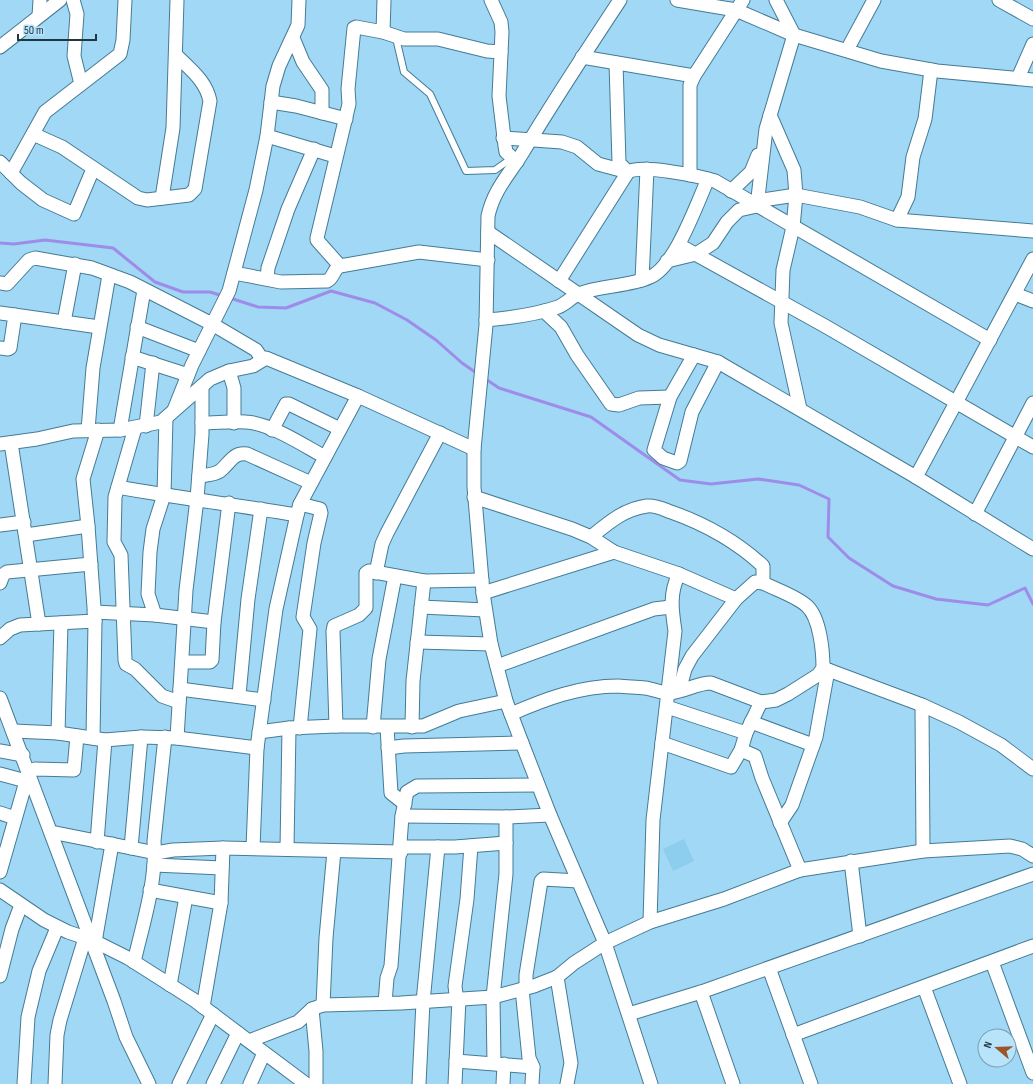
<svg xmlns="http://www.w3.org/2000/svg" width="1033" height="1084" viewBox="0 0 1033 1084" font-family="'Sofia Sans Condensed',sans-serif">
<rect width="100%" height="100%" fill="#a0d8f5"/>
<path fill="#8dcdee" d="M684 839 694 861 673 871 663 849Z"/>
<g fill="none" stroke-linecap="round" stroke-linejoin="round">
<g stroke="#9e8ce9" stroke-width="3">
<path d="M0 243 14 244 45 240 113 248 155 282 183 292H210L223 296"/>
<path d="M230 298 258 307 286 308 331 291 375 303 407 320 436 340 462 363 478 374"/>
<path d="M484 378 499 388 591 417 680 480 711 484 758 479 799 485 829 499 828 537 849 558 893 586 936 599 988 605 1025 588 1033 604"/>
</g>
<g stroke="#457b95" stroke-width="8">
<path id="lane" d="M396 38 404 72 430 94 466 171 495 170 512 158"/>
</g>
<g stroke="#457b95" stroke-width="15">
<g id="street">
<path d="M73 0 77 14 74 56 81 84"/>
<path d="M491 0 501 22 502 32 499 96 505 146 506 152 517 162"/>
<path d="M620 0C587 50 554 100 523 152 509 175 494 189 488 216L486 325 474 449V487L483 593 491 644 506 701 522 743 550 815 605 943 651 1084"/>
<path d="M677 0 736 10 794 35 881 61 937 71 1033 80"/>
<path d="M999 0 1033 19"/>
<path d="M39 16 40 0"/>
<path d="M383 32 384 0"/>
<path d="M293 38 303 62 322 90V113"/>
<path d="M0 47 60 0"/>
<path d="M847 50 874 0"/>
<path d="M582 57 694 76"/>
<path d="M616 63 619 163 628 172"/>
<path d="M1018 78 1033 44"/>
<path d="M271 102 296 106 346 119"/>
<path d="M770 115 794 170 796 195 793 227 783 270 781 323 800 409"/>
<path d="M33 134 62 147 138 198 147 200 189 195 195 189 210 101C206 81 191 70 177 56"/>
<path d="M267 136 335 156"/>
<path d="M503 138 562 142 577 147 598 164 628 172"/>
<path d="M0 162 21 183 43 200 74 214 93 169"/>
<path d="M11 173 45 112 120 54 123 40 125 0"/>
<path d="M690 175V85L694 76 743 0"/>
<path d="M731 191 751 172 758 155"/>
<path d="M162 198 173 128 177 0"/>
<path d="M757 206 766 129 794 35 776 0"/>
<path d="M897 220 908 197 913 157 925 119 931 70"/>
<path d="M488 232 638 335 659 345 718 362 916 477"/>
<path d="M679 245 825 326 1033 447"/>
<path d="M1033 259 916 477 1033 549"/>
<path d="M667 261 696 254 713 243 727 222 739 210 757 206 762 200 796 195 860 207 897 220 1033 231"/>
<path d="M340 266 317 240V238L349 104 348 89 354 28 356 27 383 32 404 39H438L487 51 501 52"/>
<path d="M234 273 281 282 327 281C334 278 333 269 340 266L419 252 488 260"/>
<path d="M267 279 268 268 288 209 314 149"/>
<path d="M642 280 647 169"/>
<path d="M559 281 628 172C641 164 699 176 715 181L990 340"/>
<path d="M0 283 7 284 29 260 35 258 92 268 130 282 212 324 256 350 262 359"/>
<path d="M1015 294 1033 301"/>
<path d="M544 311 561 327 577 355 611 404 619 405 639 398 670 397"/>
<path d="M0 313 99 327"/>
<path d="M486 320C511 318 534 315 558 307 566 304 571 297 579 294 599 285 629 287 650 277 675 267 697 203 708 179"/>
<path d="M64 322 75 264"/>
<path d="M137 327 199 351"/>
<path d="M0 348 8 349 10 348 15 315"/>
<path d="M694 355 670 397 654 450 663 458 677 463 680 461 692 412 718 362"/>
<path d="M132 357 188 375"/>
<path d="M229 371 234 388V423"/>
<path d="M174 410 192 365 229 291 256 190 267 136 273 86 279 66 298 25 299 0"/>
<path d="M202 423C216 423 231 421 246 422 270 423 303 445 325 457"/>
<path d="M146 426 153 363"/>
<path d="M135 428 115 497 114 542 121 555 125 660 126 664 135 669 162 696 179 702"/>
<path d="M88 430 93 368 109 275"/>
<path d="M120 430 144 290"/>
<path d="M272 430 286 404H289L340 429"/>
<path d="M11 443 39 624"/>
<path d="M0 444 37 439 73 431 120 430 161 422 210 379 229 371 253 366 266 358 358 396 474 449"/>
<path d="M199 476C206 475 214 475 220 471 230 463 233 452 247 454L311 483"/>
<path d="M118 487C178 498 237 505 297 515"/>
<path d="M474 497 572 529 591 537 614 552 679 574 736 599"/>
<path d="M975 514 1033 403"/>
<path d="M0 525 24 522"/>
<path d="M26 535 88 526"/>
<path d="M591 537C608 523 624 509 647 506 655 505 663 509 671 512 705 524 736 541 763 566V583"/>
<path d="M376 573 382 544 387 533 440 433"/>
<path d="M0 583 3 575 7 572 91 564"/>
<path d="M483 593 614 552"/>
<path d="M421 607 485 610"/>
<path d="M94 612 155 615 214 622"/>
<path d="M155 615 148 594 150 552 153 529 164 495 166 418"/>
<path d="M0 638 10 629 20 625 95 621"/>
<path d="M417 642 491 644"/>
<path d="M182 662H210L212 660 214 622 229 503"/>
<path d="M497 666 654 609 671 607"/>
<path d="M823 668 922 705 959 722 1001 745 1033 769"/>
<path d="M180 689 264 700"/>
<path d="M239 695 248 599 261 509"/>
<path d="M0 698 114 1001 126 1037 149 1084"/>
<path d="M922 705 923 851"/>
<path d="M667 707 746 733"/>
<path d="M511 714C545 699 580 686 618 686 627 687 636 687 645 688 653 689 662 693 669 693 684 692 697 683 711 683L761 702 769 701 776 700 788 694 818 675 823 668C823 651 820 618 807 606 796 596 777 590 763 583L755 582 736 599 692 656 685 669 679 691"/>
<path d="M751 722 813 745"/>
<path d="M336 726 333 631 334 626 359 615 366 608V573L369 571 424 581 482 580"/>
<path d="M373 727 379 659 395 576"/>
<path d="M387 727 391 793 405 804"/>
<path d="M412 727 413 681 424 581"/>
<path d="M300 728 310 629 303 617 314 543 321 513 320 509 300 504"/>
<path d="M14 731 58 733 105 740 141 737 177 738 257 748"/>
<path d="M259 732 289 728 336 726H423L459 711 506 701"/>
<path d="M58 733 61 623"/>
<path d="M93 738 95 621 88 526 83 479 98 430"/>
<path d="M177 738 186 590 197 499 202 434V386"/>
<path d="M662 743 731 767 741 750 746 733 761 702"/>
<path d="M388 748 404 746 522 743"/>
<path d="M741 750 755 756 762 778 800 870"/>
<path d="M0 751 23 755"/>
<path d="M0 774 26 781"/>
<path d="M0 813 15 818"/>
<path d="M402 816 506 817 550 815"/>
<path d="M780 823 792 805 816 737 828 670"/>
<path d="M51 832 156 853 173 850 223 848 401 852"/>
<path d="M97 842 105 740"/>
<path d="M401 847H455L506 843"/>
<path d="M131 848 141 737"/>
<path d="M253 848 257 748 276 609 297 515 300 504 358 396"/>
<path d="M287 849 289 728"/>
<path d="M851 861 860 936"/>
<path d="M154 865 222 868"/>
<path d="M0 872 29 771 35 769 74 770 77 736"/>
<path d="M0 890 44 920 68 932 92 940 128 958 194 1000 306 1084"/>
<path d="M150 890 221 903"/>
<path d="M650 922 653 820 675 631C672 611 669 593 679 574"/>
<path d="M95 942 112 844"/>
<path d="M134 962C143 923 157 881 154 841L165 737"/>
<path d="M992 962 1033 1073"/>
<path d="M769 968 811 1084"/>
<path d="M0 976 12 929 21 905"/>
<path d="M557 977 571 1063 567 1084"/>
<path d="M170 985 186 897"/>
<path d="M924 987 960 1084"/>
<path d="M526 988V975L541 881 543 879 578 881"/>
<path d="M522 989 529 1058 533 1067 532 1084"/>
<path d="M701 992 733 1084"/>
<path d="M385 1003 387 978 391 966 402 816 407 792 417 786 538 785"/>
<path d="M323 1005 326 938 334 851"/>
<path d="M203 1007 221 903 223 848"/>
<path d="M312 1009 316 1051V1084"/>
<path d="M629 1014 701 992 1033 874"/>
<path d="M793 1035 1033 946"/>
<path d="M249 1041 298 1022 312 1009 323 1005 401 1003 493 997 534 986 557 977 574 963 605 943 650 922 724 899 800 870 923 851 1010 846 1022 849 1033 856"/>
<path d="M456 1061 533 1067"/>
<path d="M494 1063 493 997 506 874V817"/>
<path d="M24 1084 28 1017 39 971 57 928"/>
<path d="M55 1084 57 1035 60 1020 85 938"/>
<path d="M179 1084 213 1014"/>
<path d="M213 1084 238 1033"/>
<path d="M250 1084 264 1053"/>
<path d="M419 1084 423 1002 438 847"/>
<path d="M455 1084 459 999 456 994 455 986 467 899 471 846"/>
<path d="M503 1084 504 1064"/>
</g>
</g>
<use href="#lane" stroke="#fff" stroke-width="6"/>
<use href="#street" stroke="#fff" stroke-width="13"/>
</g>
<g transform="translate(997 1048) rotate(289)"><circle r="19" fill="#b7e3fb" stroke="#7b9eb1"/>
<path d="M0-3L7 15L0 10L-7 15Z" fill="#9a5529"/>
<text y="-6" font-size="11" font-weight="bold" text-anchor="middle" fill="#203742">N</text>
</g>
<path d="M18 34v6h78v-6" fill="none" stroke="#203742" stroke-width="2"/>
<text x="24" y="34" font-size="12" fill="#203742" stroke="#b7e3fb" stroke-width="3" paint-order="stroke">50 m</text>
</svg>
